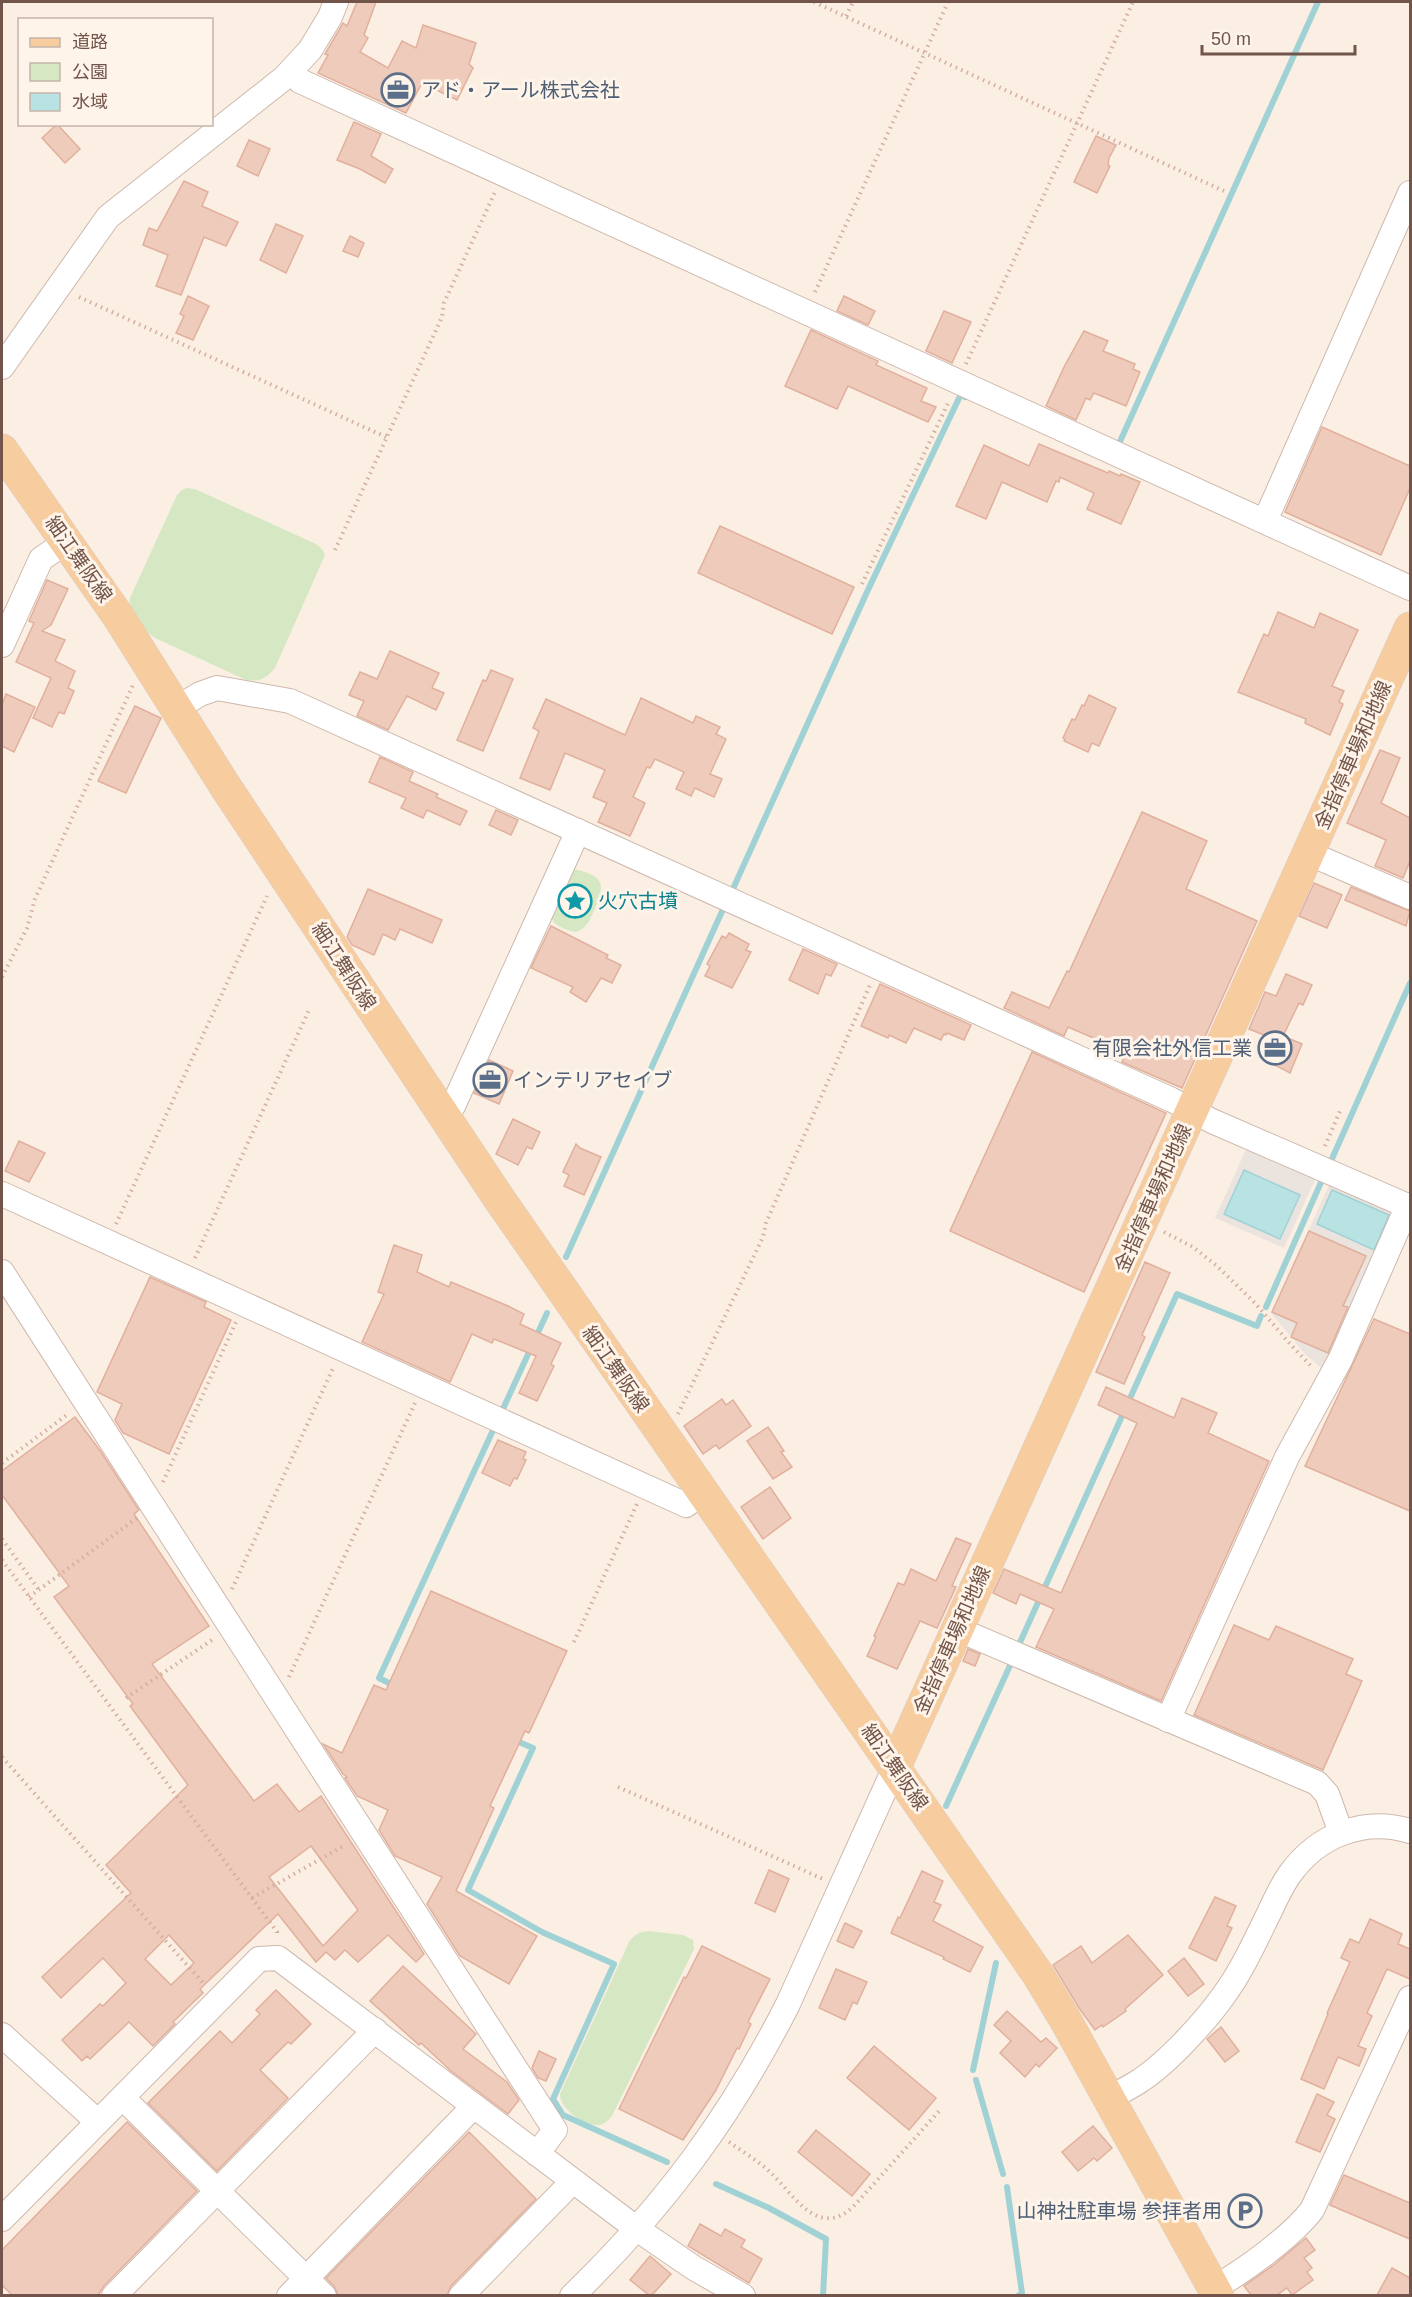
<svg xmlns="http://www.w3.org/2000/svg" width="1412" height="2297" viewBox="0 0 1412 2297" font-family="Arial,'Noto Sans JP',sans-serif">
<rect width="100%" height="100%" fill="#fbefe3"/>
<g fill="#ebe3de">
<path d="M1248 1145 1317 1175 1284 1248 1215 1218Z"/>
<path d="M1331 1181 1392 1207 1395 1215 1325 1371 1306 1355 1271 1313Z"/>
</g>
<g fill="#d6e8c3">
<path d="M187 488 195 489 316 544 322 549 325 555 275 668C266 679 259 682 246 680L155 638C143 631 127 612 130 598L177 495 182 490Z"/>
<path d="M573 869C605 875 606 885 594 911 589 921 587 928 576 932 565 930 553 926 549 914Z"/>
<path d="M649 1931 683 1935 693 1940 694 1949 612 2116C609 2119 605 2124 600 2125 586 2127 559 2109 560 2094L629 1942C635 1934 639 1932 649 1931Z"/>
</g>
<g fill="#b9e2e3" stroke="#a0d2d5" stroke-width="1.5">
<path d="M1244 1170 1300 1195 1280 1239 1224 1214Z"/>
<path d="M1332 1190 1389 1215 1374 1250 1317 1224Z"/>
</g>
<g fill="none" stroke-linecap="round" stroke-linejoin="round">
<g stroke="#a0d2d5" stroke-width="6">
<path d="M1118 446 1318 2"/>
<path d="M732 891 867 592 961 394 965 397"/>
<path d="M1331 1161 1410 983"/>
<path d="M566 1257 724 907"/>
<path d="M1266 1307 1322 1180"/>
<path d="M502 1411 547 1313"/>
<path d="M1017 1649 1177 1294 1257 1326 1261 1316"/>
<path d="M395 1686 379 1678 494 1428"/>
<path d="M514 1740 533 1748 468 1890 542 1932 614 1964 553 2099 563 2115 667 2162"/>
<path d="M946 1806 1013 1659"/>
<path d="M973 2070 996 1963"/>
<path d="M976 2080 1003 2174"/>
<path d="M716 2184 769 2208 826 2239 823 2296"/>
<path d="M1007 2187 1022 2293 1018 2296"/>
</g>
</g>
<g fill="#efcbbc" stroke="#e1b09d" stroke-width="1.5" fill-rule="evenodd">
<path d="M357 2H376L364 35 368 38 360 52 388 68 402 41 416 48 423 25 476 43 469 64 473 68 457 100 422 83 406 113 318 73 328 55 325 54 343 23 347 26Z"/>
<path d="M354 122 381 134 371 156 393 169 385 183 360 169 337 160Z"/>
<path d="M57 124 80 149 65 163 42 138Z"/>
<path d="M1096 136 1116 145 1109 158 1108 165 1110 166 1097 193 1074 182Z"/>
<path d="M249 140 270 149 258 176 237 166Z"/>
<path d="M184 181 208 192 202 206 238 222 226 246 204 237 181 295 156 286 168 255 143 245 149 228 157 231Z"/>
<path d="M276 224 303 236 286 273 260 260Z"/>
<path d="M350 236 364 243 358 257 343 251Z"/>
<path d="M188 296 209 306 193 340 176 333 184 316 180 314Z"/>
<path d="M844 296 875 311 868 325 837 311Z"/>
<path d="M944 311 971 322 952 363 926 351Z"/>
<path d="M811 330 878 361 876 365 927 388 921 401 936 407 928 422 848 386 837 409 785 386Z"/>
<path d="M1084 331 1108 341 1103 351 1135 364 1133 369 1140 372 1126 406 1094 393 1090 400 1086 398 1076 420 1046 406 1065 365Z"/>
<path d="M1322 427 1410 466V488L1381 555 1285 512Z"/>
<path d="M1039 444 1108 473 1109 471 1120 476 1121 474 1140 482 1121 524 1087 509 1094 493 1060 477 1059 482 1056 481 1047 502 1002 482 986 519 956 506 984 445 1029 466Z"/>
<path d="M720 526 854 587 832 634 698 573Z"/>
<path d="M47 580 68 589 51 625 42 631 65 640 55 661 75 671 68 688 74 691 64 714 59 712 52 727 33 718 51 678 16 662 34 623 29 621Z"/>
<path d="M1278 612 1314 628 1320 613 1358 630 1332 686 1344 691 1339 702 1343 704 1330 735 1305 723 1306 719 1238 692 1264 634 1268 636Z"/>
<path d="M390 651 439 673 432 688 444 693 436 710 407 696 388 730 357 716 364 701 349 695 360 672 377 679Z"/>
<path d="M491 670 513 679 483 751 457 740 483 680 486 681Z"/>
<path d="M6 694 35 707 14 752 2 746V705Z"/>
<path d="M1089 695 1116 708 1099 746 1092 743 1088 752 1064 741 1065 739 1063 738 1072 719 1075 720 1082 705 1084 706Z"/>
<path d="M641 698 693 723 696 716 720 727 716 734 726 739 710 774 722 779 714 797 695 788 691 796 676 789 684 772 655 759 650 768 647 767 633 797 645 803 630 836 598 822 607 803 593 797 605 770 565 753 550 790 520 778 539 731 533 728 546 699 625 735Z"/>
<path d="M135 706 161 718 126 793 98 781Z"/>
<path d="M1380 750 1400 758 1381 803 1410 818V861L1403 878 1375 866 1386 840 1347 823Z"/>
<path d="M380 757 413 772 409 781 438 794 436 797 467 811 460 825 427 810 423 818 401 808 406 798 369 782Z"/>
<path d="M496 810 518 820 511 835 489 825Z"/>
<path d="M1142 812 1207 841 1186 889 1257 921 1182 1088 1122 1062 1126 1052 1068 1027 1064 1036 1004 1008 1012 992 1049 1008 1067 971 1069 972Z"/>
<path d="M1314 883 1342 895 1327 928 1299 916Z"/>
<path d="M1351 887 1410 911 1406 926 1345 900Z"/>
<path d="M368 889 442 920 432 943 400 929 395 940 383 934 374 955 352 945 347 937Z"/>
<path d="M551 926 608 955 606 958 621 965 612 983 601 978 586 1002 570 992 573 987 531 968Z"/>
<path d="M729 933 749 944 746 950 751 952 732 988 705 976 710 966 707 964 722 936 726 938Z"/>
<path d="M803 949 837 964 831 976 826 974 818 994 789 980Z"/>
<path d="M1286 974 1312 985 1303 1005 1299 1003 1283 1036 1302 1044 1290 1073 1260 1057 1269 1037 1249 1029 1265 992 1276 996Z"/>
<path d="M880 984 971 1025 964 1040 947 1033 946 1035 944 1034 941 1040 914 1028 906 1043 889 1035 888 1038 861 1026Z"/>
<path d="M1032 1052 1166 1113 1084 1292 950 1231Z"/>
<path d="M489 1060 513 1071 499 1104 474 1093Z"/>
<path d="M513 1119 540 1132 532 1149 527 1147 518 1165 496 1154Z"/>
<path d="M19 1141 45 1153 29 1182 5 1171Z"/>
<path d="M576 1144 580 1148 601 1157 584 1195 564 1186 569 1175 563 1172Z"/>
<path d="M1309 1231 1366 1256 1343 1306 1348 1307 1328 1353 1291 1337 1297 1323 1272 1312Z"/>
<path d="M394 1245 422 1255 417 1272 449 1287 451 1282 508 1306 524 1314 520 1324 561 1343 551 1364 554 1366 537 1401 519 1393 536 1356 494 1339 492 1343 472 1334 450 1382 362 1342 384 1294 378 1292Z"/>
<path d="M1145 1262 1170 1273 1142 1335 1145 1337 1124 1384 1096 1372Z"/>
<path d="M150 1277 206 1302 204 1307 231 1320 169 1454 123 1433 115 1420 122 1404 97 1392Z"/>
<path d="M1374 1319 1410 1334V1511L1305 1466Z"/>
<path d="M1106 1387 1174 1418 1182 1398 1217 1413 1208 1433 1269 1461 1161 1701 1036 1647 1054 1609 1020 1594 1016 1604 993 1593 1004 1569 1061 1593 1137 1423 1098 1405Z"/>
<path d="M722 1399 726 1405 733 1400 751 1426 719 1449 716 1445 703 1454 684 1426Z"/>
<path d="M75 1417 101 1452 139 1510 134 1514 209 1626 152 1664 254 1801 277 1784 299 1812 321 1796 424 1954 416 1962 388 1935 358 1962 345 1950 335 1960 326 1952 316 1962 278 1914 200 1989 203 1993 173 2022 175 2024 153 2046 129 2022 90 2059 87 2056 82 2061 62 2040 100 2004 103 2006 126 1983 103 1958 61 1998 42 1977 131 1893 106 1865 188 1785 130 1706 133 1704 54 1597 69 1586 2 1495V1471ZM311 1846 358 1910 323 1946 269 1877ZM169 1935 194 1963 171 1985 145 1959Z"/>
<path d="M768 1427 784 1451 781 1452 792 1467 773 1479 747 1441Z"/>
<path d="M498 1440 526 1452 523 1459 526 1460 517 1479 514 1478 510 1486 482 1473Z"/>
<path d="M770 1487 791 1518 763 1539 741 1507Z"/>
<path d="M956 1538 971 1544 952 1586 956 1587 937 1628 920 1621 897 1669 867 1656 876 1637 874 1636 898 1583 904 1585 911 1569 936 1581Z"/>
<path d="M431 1591 567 1651 529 1733 525 1731 490 1806 494 1808 456 1891 537 1936 509 1984 460 1956 427 1904 442 1877 395 1856 379 1830 388 1810 357 1796 345 1778 347 1777 343 1774 323 1744 342 1753 374 1685 386 1690Z"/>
<path d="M1234 1625 1269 1640 1276 1626 1353 1659 1346 1674 1362 1681 1323 1770 1194 1715Z"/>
<path d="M968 1649 980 1654 975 1666 963 1661Z"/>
<path d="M769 1870 789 1879 775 1912 755 1903Z"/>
<path d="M922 1871 943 1881 934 1902 941 1905 933 1921 983 1947 970 1972 943 1959 944 1957 891 1933 898 1917 900 1918Z"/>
<path d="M1215 1897 1236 1906 1227 1926 1232 1928 1216 1961 1189 1948Z"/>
<path d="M1370 1919 1402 1934 1398 1944 1410 1949V1979L1387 1969 1367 2013 1372 2016 1358 2046 1366 2049 1359 2066 1338 2057 1324 2089 1301 2079 1328 2014 1327 2013 1350 1962 1341 1958 1350 1939 1359 1943Z"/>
<path d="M845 1923 862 1931 853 1948 837 1941Z"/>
<path d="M1128 1935 1163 1975 1125 2009 1126 2011 1103 2027 1102 2025 1095 2030 1079 2008 1053 1965 1081 1946 1092 1963Z"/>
<path d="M702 1946 770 1979 748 2022 751 2024 739 2049 737 2048 716 2090 683 2140 619 2109 684 1977 686 1978Z"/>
<path d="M1184 1958 1204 1984 1188 1996 1168 1971Z"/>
<path d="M403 1966 475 2033 476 2034 463 2049 507 2082 519 2100 508 2114 451 2071 421 2043 419 2045 370 2001Z"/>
<path d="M836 1969 867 1982 857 2004 853 2002 845 2020 819 2008Z"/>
<path d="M276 1990 311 2024 291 2044 288 2042 260 2070 288 2098 217 2171 148 2103 220 2031 232 2043 260 2014 256 2010Z"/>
<path d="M1007 2011 1041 2042 1046 2038 1057 2048 1039 2067 1036 2064 1025 2077 1000 2053 1011 2041 994 2025Z"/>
<path d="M1221 2027 1239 2051 1225 2062 1207 2039Z"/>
<path d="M874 2046 936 2098 909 2130 847 2078Z"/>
<path d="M539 2051 556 2059 546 2081 538 2078 532 2068Z"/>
<path d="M1317 2094 1334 2102 1327 2115 1335 2119 1320 2152 1296 2142Z"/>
<path d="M127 2122 197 2191 104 2286 98 2295H12L2 2285V2250Z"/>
<path d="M1093 2126 1112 2148 1097 2161 1094 2158 1078 2171 1062 2152Z"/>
<path d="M816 2130 870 2174 852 2196 798 2152Z"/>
<path d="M469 2132 536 2199 451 2286 447 2295H338L334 2286 326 2278Z"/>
<path d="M1344 2175 1410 2203V2239L1330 2205Z"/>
<path d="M700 2224 721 2236 725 2229 745 2240 741 2247 762 2259 749 2283 688 2246Z"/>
<path d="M1306 2238 1315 2250 1304 2258 1312 2268 1307 2272 1313 2280 1292 2295 1287 2288 1277 2295H1251L1244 2286 1275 2264Z"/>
<path d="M650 2256 671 2274 652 2295H649L630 2280Z"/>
<path d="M1392 2268 1410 2278V2295H1377Z"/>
</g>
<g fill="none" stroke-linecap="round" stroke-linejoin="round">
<g stroke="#ceb8ad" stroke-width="26">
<g id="minor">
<path d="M291 71 300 81 1410 588"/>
<path d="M2 367 108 217 284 78 310 50 330 17 336 2"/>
<path d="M1265 521 1410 193"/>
<path d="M2 645 41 559 66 542"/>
<path d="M177 708 200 694 217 688 290 701 1172 1100 1212 1121 1410 1207"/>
<path d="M1308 853 1410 897"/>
<path d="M442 1114 453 1106 578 831"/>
<path d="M2 1194 686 1505 702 1493"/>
<path d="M2 1272 555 2130 537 2154"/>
<path d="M957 1629 1317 1783 1327 1794 1341 1833"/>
<path d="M1168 1720 1287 1457 1340 1360 1408 1205"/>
<path d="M2 2035 98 2122"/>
<path d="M1109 2098C1120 2092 1131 2087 1141 2080 1168 2062 1205 2022 1224 1995 1243 1969 1256 1939 1270 1911 1276 1898 1282 1885 1290 1874 1318 1835 1364 1817 1410 1831"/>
<path d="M131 2106 324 2296"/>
<path d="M2 2219 259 1959 278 1958 637 2229 694 2268 743 2296"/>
<path d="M1214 2288C1244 2271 1291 2237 1312 2210L1410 1998"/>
<path d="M114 2296 375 2030"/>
<path d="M289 2296 474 2106"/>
<path d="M461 2296 573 2181"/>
<path d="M572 2296C664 2207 730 2118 788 2004L895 1767"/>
</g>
</g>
<g stroke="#d8cfcc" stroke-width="33">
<g id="major">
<path d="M2 450 118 616 225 786 500 1200 1037 1973 1066 2021 1218 2296"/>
<path d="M895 1767 1410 628"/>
</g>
</g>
<g stroke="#d4aea0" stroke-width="4" stroke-dasharray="1.5 4.5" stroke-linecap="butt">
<path d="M814 2 1224 191"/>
<path d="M846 16 853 2"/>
<path d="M815 292 948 2"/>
<path d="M79 297 386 437"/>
<path d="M966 364 1133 2"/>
<path d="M335 550 442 317 444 303 495 192"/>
<path d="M862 584 949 401"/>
<path d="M2 977 27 928 35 899 133 685"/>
<path d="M1325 1146 1340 1111"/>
<path d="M116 1224 267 896"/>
<path d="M1164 1232 1193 1247 1217 1266 1255 1303 1291 1345 1312 1367"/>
<path d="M195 1258 309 1010"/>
<path d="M678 1414 763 1237 766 1223 870 985"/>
<path d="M2 1463 68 1414"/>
<path d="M163 1482 236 1322"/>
<path d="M2 1539 39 1590"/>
<path d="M2 1560 277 1932V1936"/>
<path d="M232 1589 334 1366"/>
<path d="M29 1597 137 1518"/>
<path d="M574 1642 637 1504"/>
<path d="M289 1677 415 1403"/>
<path d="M126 1698 215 1638"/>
<path d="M2 1757 204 1984"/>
<path d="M618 1787 823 1879"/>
<path d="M252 1898 345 1845"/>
<path d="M729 2142C743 2152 759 2161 771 2173 794 2195 818 2239 853 2207L940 2110"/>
</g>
<use href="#minor" stroke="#fff" stroke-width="24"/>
<use href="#major" stroke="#f7cc9e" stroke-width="32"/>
</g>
<defs>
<g id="office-ring" transform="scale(1.725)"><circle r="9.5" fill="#fef4e9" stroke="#5c6f8a" stroke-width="1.5"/><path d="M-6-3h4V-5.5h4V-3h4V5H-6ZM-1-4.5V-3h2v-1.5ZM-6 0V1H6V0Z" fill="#5c6f8a"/></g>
<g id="sight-ring" transform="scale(1.725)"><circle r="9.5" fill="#fef4e9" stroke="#0f9aa8" stroke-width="1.5"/><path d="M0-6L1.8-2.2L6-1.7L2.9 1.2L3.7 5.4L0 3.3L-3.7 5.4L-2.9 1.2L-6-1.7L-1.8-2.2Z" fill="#0f9aa8"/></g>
<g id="parking-ring" transform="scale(1.725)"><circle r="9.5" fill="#fef4e9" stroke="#5c6f8a" stroke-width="1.5"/><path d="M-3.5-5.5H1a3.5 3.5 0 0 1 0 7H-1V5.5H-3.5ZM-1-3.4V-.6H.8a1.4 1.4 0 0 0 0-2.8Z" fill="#5c6f8a"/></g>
</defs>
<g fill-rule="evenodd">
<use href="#office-ring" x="398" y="90"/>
<use href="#sight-ring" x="575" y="901"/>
<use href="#office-ring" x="1275" y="1048"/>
<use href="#office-ring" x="490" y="1080"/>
<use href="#parking-ring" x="1245" y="2211"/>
</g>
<g text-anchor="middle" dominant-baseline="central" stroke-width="6" stroke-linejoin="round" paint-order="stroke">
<g font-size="20" fill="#4e5e75" stroke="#fef4e9" text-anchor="start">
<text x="421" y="90">アド・アール株式会社</text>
<text x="1252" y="1048" text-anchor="end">有限会社外信工業</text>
<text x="513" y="1080">インテリアセイブ</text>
<text x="1222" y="2211" text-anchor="end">山神社駐車場 参拝者用</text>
</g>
<g font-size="20" fill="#72544a" stroke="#fef4e9">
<text transform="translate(79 559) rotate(55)">細江舞阪線</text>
<text transform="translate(1353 755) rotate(-66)">金指停車場和地線</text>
<text transform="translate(344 966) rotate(57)">細江舞阪線</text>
<text transform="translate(1153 1198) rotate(-66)">金指停車場和地線</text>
<text transform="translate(616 1369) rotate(55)">細江舞阪線</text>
<text transform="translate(952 1640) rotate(-66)">金指停車場和地線</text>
<text transform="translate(895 1767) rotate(55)">細江舞阪線</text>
</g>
<g font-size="20" fill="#0d838f" stroke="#fef4e9" text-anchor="start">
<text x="598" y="901">火穴古墳</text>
</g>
</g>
<rect width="1412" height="2297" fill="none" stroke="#72544a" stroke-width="6"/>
<rect x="18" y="18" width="195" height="108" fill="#fef4e9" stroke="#c6b4a9" stroke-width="1.5"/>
<rect x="30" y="38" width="30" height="9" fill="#f7cc9e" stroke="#c6b4a9" stroke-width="1.5"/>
<text x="72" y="48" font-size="18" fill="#72544a">道路</text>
<rect x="30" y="63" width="30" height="18" fill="#d6e8c3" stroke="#c6b4a9" stroke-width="1.5"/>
<text x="72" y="78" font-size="18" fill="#72544a">公園</text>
<rect x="30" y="93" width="30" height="18" fill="#b9e2e3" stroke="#c6b4a9" stroke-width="1.5"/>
<text x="72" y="108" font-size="18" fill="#72544a">水域</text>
<path d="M1202 45v9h153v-9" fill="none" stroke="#72544a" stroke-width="3"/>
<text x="1211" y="45" font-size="18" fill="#72544a" stroke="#fef4e9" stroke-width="4.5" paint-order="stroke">50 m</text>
</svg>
